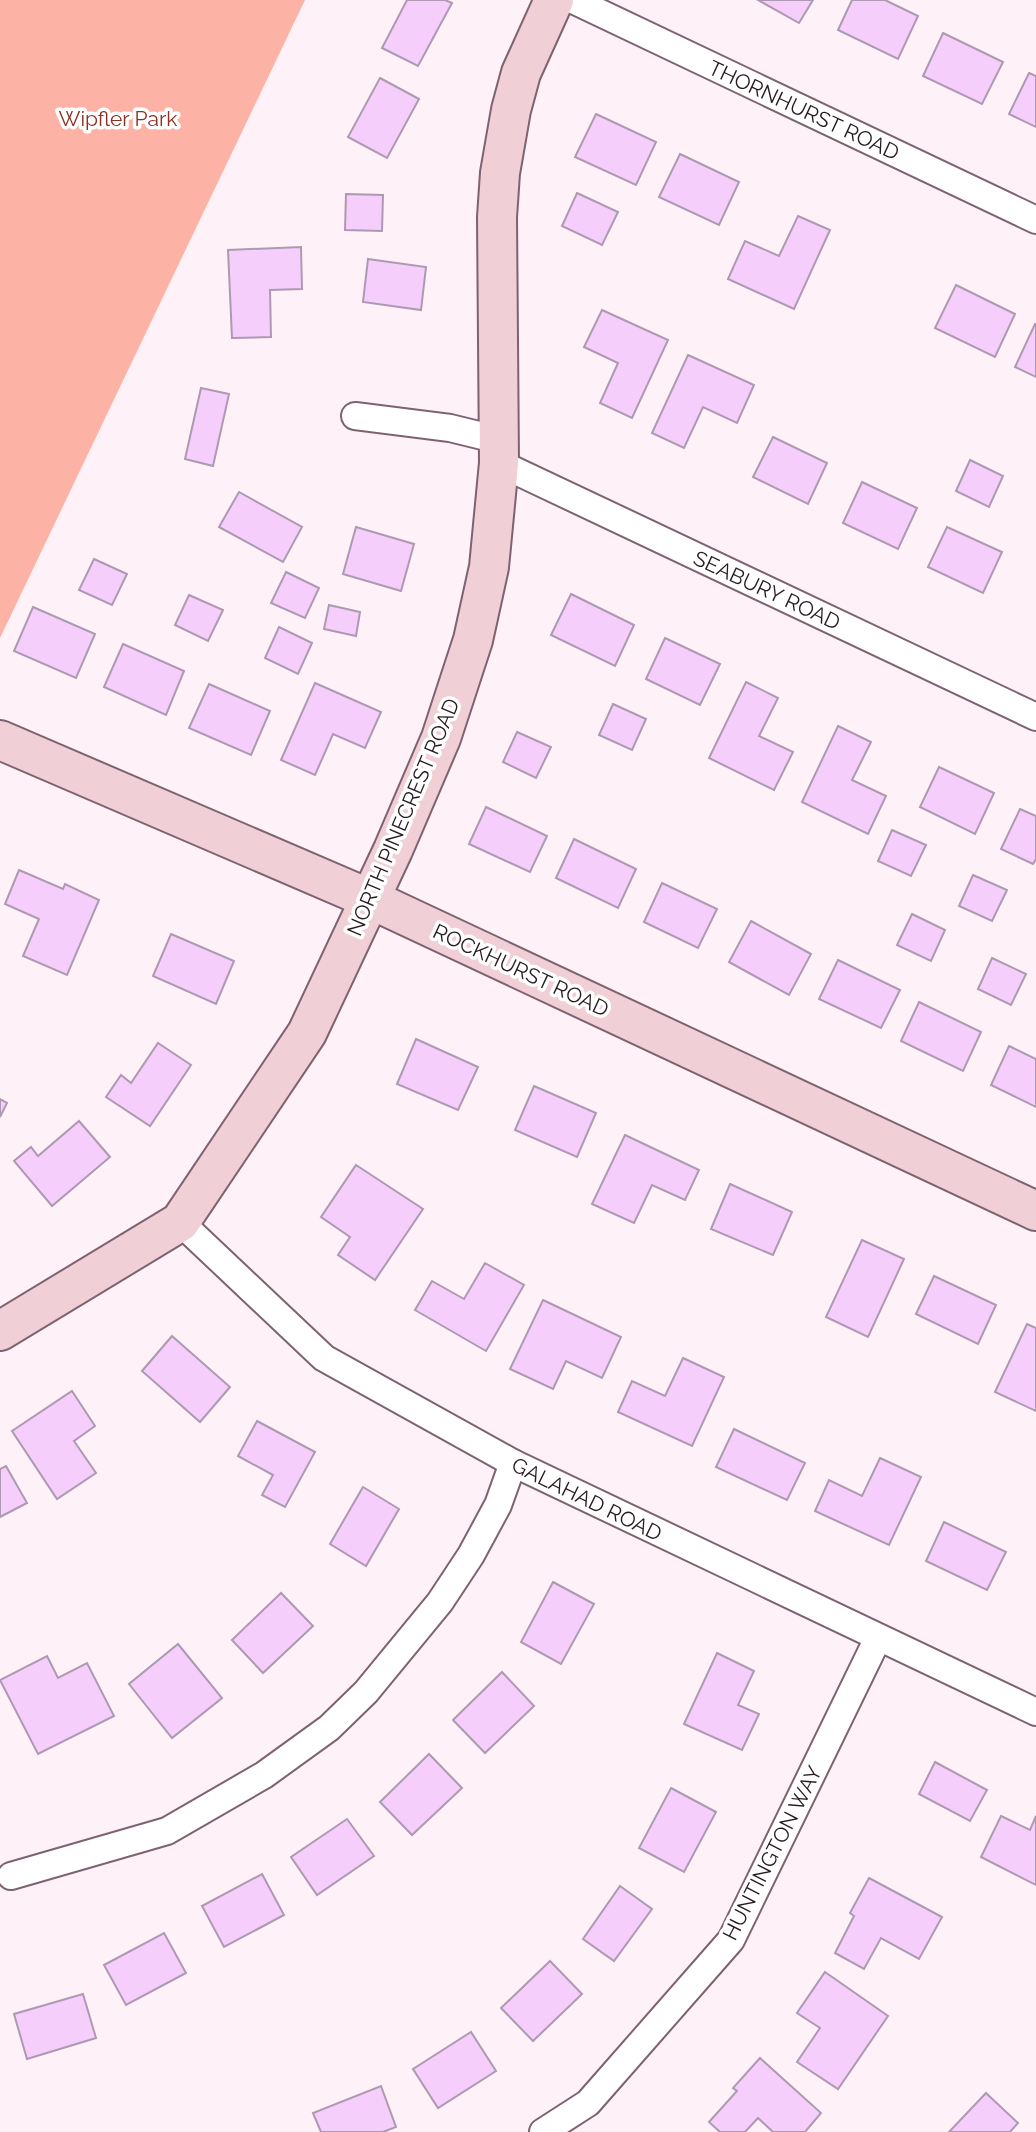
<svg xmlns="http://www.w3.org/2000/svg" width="1036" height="2132" viewBox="0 0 1036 2132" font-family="Raleway,sans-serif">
<rect width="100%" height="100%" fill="#fef1f8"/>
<path fill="#fcb3a5" d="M0 0H305L0 638Z"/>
<g fill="#f6cefc" stroke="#ae99b2" stroke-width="2">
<path d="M407 0H445L452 3 418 66 382 48Z"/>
<path d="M758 0H813L799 23Z"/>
<path d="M852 0H885L918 16 898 59 838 30Z"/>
<path d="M943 33 1003 62 982 104 923 76Z"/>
<path d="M1029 73 1036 76V127L1009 114Z"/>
<path d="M380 78 419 99 387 158 348 137Z"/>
<path d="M596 114 656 142 636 185 575 157Z"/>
<path d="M680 154 739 182 719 225 659 197Z"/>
<path d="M577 193 618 212 602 245 562 226Z"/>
<path d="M346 194 383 195 382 231 345 230Z"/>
<path d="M798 216 830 230 794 309 728 279 745 241 779 256Z"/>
<path d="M301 247 302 289 270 290 271 337 232 338 228 250Z"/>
<path d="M368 259 426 267 421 310 363 302Z"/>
<path d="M956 285 1015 314 995 357 935 328Z"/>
<path d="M602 310 668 340 632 418 600 403 618 363 584 347Z"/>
<path d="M1035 324H1036V377L1015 367Z"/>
<path d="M688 355 754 385 737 423 703 407 684 448 652 433Z"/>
<path d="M201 388 229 394 213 466 185 459Z"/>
<path d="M773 437 827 463 808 504 753 477Z"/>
<path d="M970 460 1003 476 989 507 956 491Z"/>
<path d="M862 482 917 508 898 549 843 523Z"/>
<path d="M239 492 302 527 283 562 219 527Z"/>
<path d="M356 527 414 544 401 591 343 574Z"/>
<path d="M947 527 1002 552 983 593 928 567Z"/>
<path d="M94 559 127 574 112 605 79 590Z"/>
<path d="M286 572 319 588 305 618 271 603Z"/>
<path d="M571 594 634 625 615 666 551 635Z"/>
<path d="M189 595 223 610 208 641 175 625Z"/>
<path d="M329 605 360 612 356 636 324 629Z"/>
<path d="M33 607 95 634 76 678 14 651Z"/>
<path d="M279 627 312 643 298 674 265 658Z"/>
<path d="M665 638 720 664 700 705 646 679Z"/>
<path d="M123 644 184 671 166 715 104 687Z"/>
<path d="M746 682 778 698 759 736 793 752 774 790 709 758Z"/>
<path d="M315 683 381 712 365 748 333 734 315 775 281 760Z"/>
<path d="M209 684 270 711 251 755 189 728Z"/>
<path d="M613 704 646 719 632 750 599 735Z"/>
<path d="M838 726 871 742 852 780 886 796 868 834 802 802Z"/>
<path d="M517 732 551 747 536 778 503 762Z"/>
<path d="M939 767 994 793 975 834 920 807Z"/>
<path d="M486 807 547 836 530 872 469 844Z"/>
<path d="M1020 809 1036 816V859L1033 864 1001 849Z"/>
<path d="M892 830 926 845 911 876 878 861Z"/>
<path d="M574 839 636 869 618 908 556 878Z"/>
<path d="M19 870 63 889 65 884 99 900 67 975 23 956 39 919 5 904Z"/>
<path d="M973 875 1007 890 992 921 959 906Z"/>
<path d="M662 883 717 909 698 948 644 922Z"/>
<path d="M912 914 945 930 931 961 897 945Z"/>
<path d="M751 921 811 954 789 995 729 962Z"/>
<path d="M171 934 234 961 216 1004 153 976Z"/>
<path d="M992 958 1026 974 1011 1005 978 989Z"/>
<path d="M838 960 900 990 881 1028 819 999Z"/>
<path d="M919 1002 981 1032 963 1071 901 1041Z"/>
<path d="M416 1039 478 1067 458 1110 397 1084Z"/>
<path d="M158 1043 191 1065 150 1126 106 1097 121 1075 131 1083Z"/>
<path d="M1009 1046 1036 1059V1107L991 1085Z"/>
<path d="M534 1086 596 1113 577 1157 515 1130Z"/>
<path d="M0 1099 7 1103 0 1117Z"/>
<path d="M79 1121 110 1157 52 1206 14 1161 31 1147 38 1156Z"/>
<path d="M625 1135 699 1170 685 1200 652 1185 634 1223 592 1204Z"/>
<path d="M356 1165 423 1209 375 1280 338 1255 350 1237 321 1217Z"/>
<path d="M730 1184 792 1212 773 1255 711 1229Z"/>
<path d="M862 1240 904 1259 868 1337 826 1317Z"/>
<path d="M485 1263 524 1285 486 1351 415 1310 432 1281 464 1299Z"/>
<path d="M934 1276 996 1305 978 1344 916 1314Z"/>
<path d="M543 1300 621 1337 602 1378 566 1361 553 1389 510 1369Z"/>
<path d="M1027 1324 1036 1328V1411L995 1392Z"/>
<path d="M172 1336 230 1387 200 1422 142 1371Z"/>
<path d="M683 1358 724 1377 692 1446 618 1412 632 1381 665 1396Z"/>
<path d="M72 1391 95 1426 74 1441 96 1473 57 1499 12 1431Z"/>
<path d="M257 1421 315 1452 285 1507 262 1495 273 1475 238 1456Z"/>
<path d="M734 1429 805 1463 787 1500 716 1467Z"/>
<path d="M880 1458 921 1477 889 1545 815 1511 829 1480 862 1496Z"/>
<path d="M6 1466 27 1503 0 1517V1469Z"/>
<path d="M363 1487 399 1509 366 1566 330 1544Z"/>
<path d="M944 1522 1006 1552 987 1590 926 1561Z"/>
<path d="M553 1582 594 1604 561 1664 521 1642Z"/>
<path d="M281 1593 313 1626 263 1673 232 1640Z"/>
<path d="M178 1644 222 1698 172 1738 129 1684Z"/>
<path d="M717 1653 754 1671 738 1705 759 1714 742 1750 684 1724Z"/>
<path d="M47 1656 58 1678 87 1663 114 1716 38 1754 0 1680Z"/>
<path d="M502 1672 534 1706 485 1753 453 1720Z"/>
<path d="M429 1754 462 1788 412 1835 380 1802Z"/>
<path d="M935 1762 987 1790 970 1821 919 1794Z"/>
<path d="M671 1788 716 1812 684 1872 639 1848Z"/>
<path d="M1001 1816 1030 1830 1036 1816V1885L981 1857Z"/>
<path d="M347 1819 374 1856 317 1895 291 1857Z"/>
<path d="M262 1874 284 1915 224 1947 202 1906Z"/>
<path d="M869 1878 942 1917 919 1959 881 1938 864 1969 835 1953 854 1916 850 1913Z"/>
<path d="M620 1886 652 1909 614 1961 583 1939Z"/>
<path d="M164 1933 186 1973 126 2005 104 1965Z"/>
<path d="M550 1961 582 1994 533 2041 501 2008Z"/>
<path d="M825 1972 888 2016 838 2089 797 2062 820 2028 797 2013Z"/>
<path d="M83 1994 96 2038 27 2059 14 2014Z"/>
<path d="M471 2032 496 2071 438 2108 413 2069Z"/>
<path d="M760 2058 821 2113 805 2132H773L758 2118 745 2132H720L709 2122 737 2091 733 2088Z"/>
<path d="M381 2086 396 2127 383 2132H321L313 2113Z"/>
<path d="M986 2093 1018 2123 1010 2132H949Z"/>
</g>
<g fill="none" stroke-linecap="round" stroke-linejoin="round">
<g stroke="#7e6271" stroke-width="30">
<g id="street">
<path d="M573 0 1036 220"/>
<path d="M355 416 450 428 499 440"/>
<path d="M499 463 1036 717"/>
<path d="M180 1222 324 1358 513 1463 1036 1712"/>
<path d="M11 1876 167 1831 264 1775 329 1728 366 1692 440 1602 471 1555 498 1505 513 1463"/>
<path d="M543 2132 588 2103 731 1940 878 1638"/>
</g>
</g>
<g stroke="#7e6271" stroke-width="42">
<g id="secondary">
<path d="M0 740 370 899 1036 1211"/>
<path d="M0 1331 180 1222 307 1033 393 850 441 738 473 640 489 567 499 463 497 217 500 173 511 110 521 73 554 0"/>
</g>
</g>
<use href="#street" stroke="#fff" stroke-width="26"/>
<use href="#secondary" stroke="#f0cfd6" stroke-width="38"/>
</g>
<g text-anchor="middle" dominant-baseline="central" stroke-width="7" stroke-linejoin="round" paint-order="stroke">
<g font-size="21" fill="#261b21" stroke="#fff">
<text transform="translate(804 110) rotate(25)">THORNHURST ROAD</text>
<text transform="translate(767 590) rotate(25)">SEABURY ROAD</text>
<text transform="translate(403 817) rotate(-67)">NORTH PINECREST ROAD</text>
<text transform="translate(521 970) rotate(25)">ROCKHURST ROAD</text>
<text transform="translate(587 1499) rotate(26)">GALAHAD ROAD</text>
<text transform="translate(772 1853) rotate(-63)">HUNTINGTON WAY</text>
</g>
<g font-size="21" fill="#8b3123" stroke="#fff">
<text x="118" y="118">Wipfler Park</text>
</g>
</g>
</svg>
